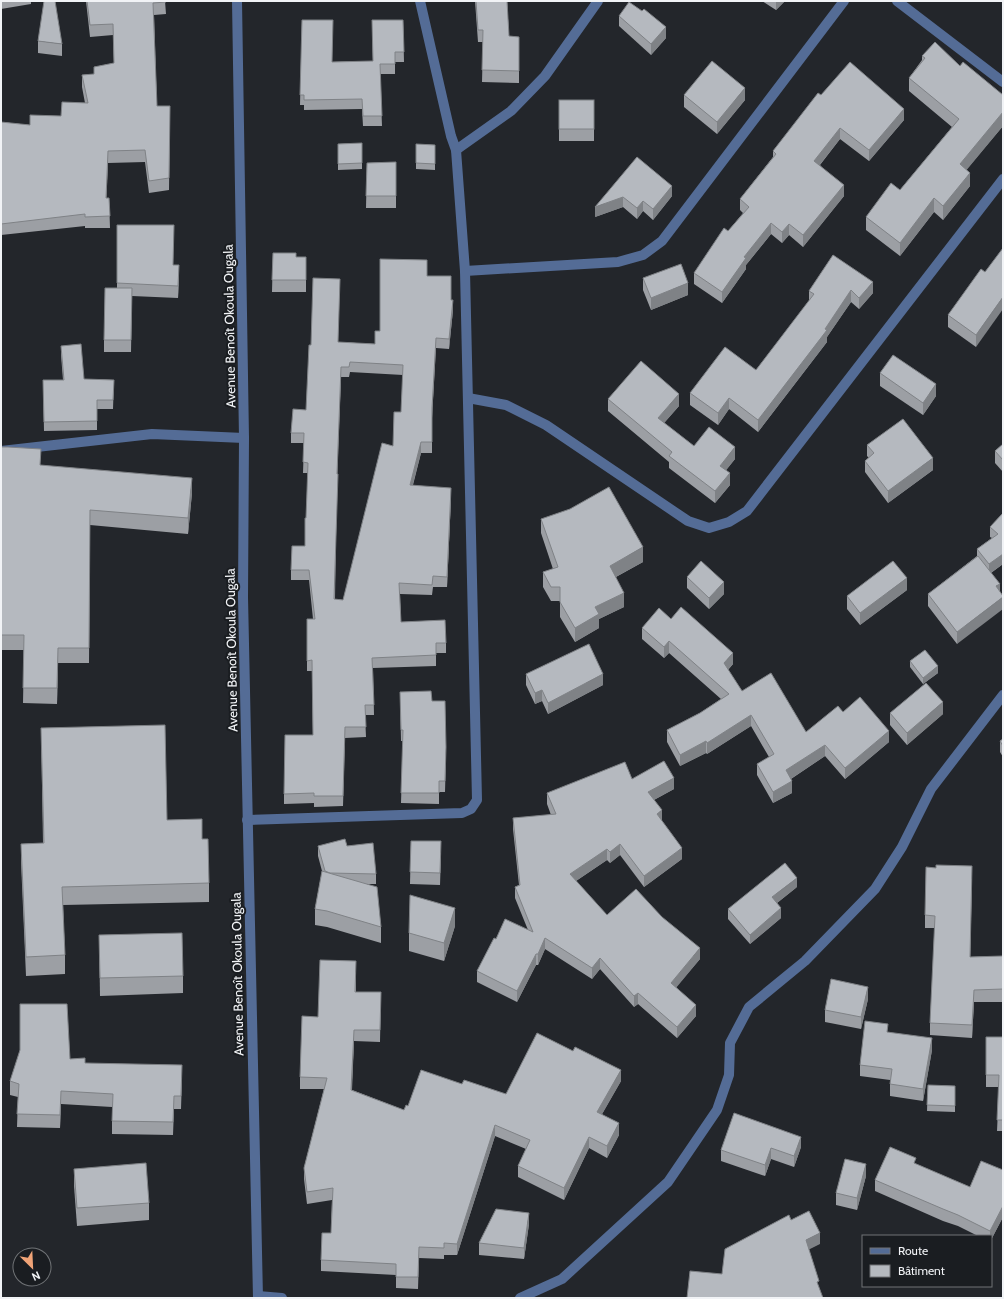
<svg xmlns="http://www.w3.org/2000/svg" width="1004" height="1299" viewBox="0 0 1004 1299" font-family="Cabin,sans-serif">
<rect width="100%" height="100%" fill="#23262b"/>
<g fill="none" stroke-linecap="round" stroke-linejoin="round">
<g stroke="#546c96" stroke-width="10">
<path d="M897 1 1003 82"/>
<path d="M456 150 511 111 545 76 598 1"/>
<path d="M465 271 618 262 643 255 662 241 844 1"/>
<path d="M468 398 506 405 546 425 688 521 709 528 729 522 747 511 1003 179"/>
<path d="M1 451 152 434 244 438"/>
<path d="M247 820 462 813 471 809 477 800 465 271 456 150 451 136 420 1"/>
<path d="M258 1296 282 1298"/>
<path d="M520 1298 562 1279 668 1182 717 1110 729 1075 730 1043 749 1007 805 961 875 889 902 847 931 789 1003 695"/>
</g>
<path stroke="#546c96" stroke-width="10" d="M237 1 244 438 243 597 258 1298"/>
</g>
<g fill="#9c9fa4" fill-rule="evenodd">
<path d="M1 1H31V4L1 9Z"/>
<path d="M86 1H165L166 14 154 15 157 106H170L169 190 149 193 145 162 108 163 106 198H109L110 228H85V226L1 235V122L30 125 61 116 85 103 82 87V75L94 74V67L114 63 113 35 90 37Z"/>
<path d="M383 1H394V2Z"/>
<path d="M475 1H507L509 36 519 37V83L482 82 483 42H478Z"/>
<path d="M762 1H785L776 10Z"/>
<path d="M642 11 666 38 651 55 619 26V16Z"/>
<path d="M302 20 332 62 373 61 372 20H403L404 62H395V74H380L382 126H363L362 109 304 110V105H300Z"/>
<path d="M38 41 62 44V56L38 53Z"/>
<path d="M922 56 960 66 1003 95V126L966 170 970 186 943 220 934 212 900 256 866 230V217L900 190 952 127 909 91V78L922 60Z"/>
<path d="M684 95 745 100 717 134 684 107Z"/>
<path d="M821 95 904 120 869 161 840 139 820 165 844 196 803 247 789 235 782 243 771 234 746 265V269L722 303 694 284V273L743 213 740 210V199L773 157V151Z"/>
<rect x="559" y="100" width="35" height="41"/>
<path d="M362 143V169L338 170V144Z"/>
<path d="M416 144 435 145V170L416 169Z"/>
<path d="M637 157 672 196 653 220 643 211 637 219 623 207 595 217Z"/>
<path d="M396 162V208H366L367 163Z"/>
<path d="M117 225 173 265 179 277 178 298 132 296 131 352H104V340L117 288Z"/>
<path d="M273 253 296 257H306V292H272Z"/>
<path d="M833 255 873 293 859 309 851 302 827 337V342L758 432 729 409 718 425 690 405V393L756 370 809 301V291Z"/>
<path d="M985 272 976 347 948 327V315Z"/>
<path d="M427 276 451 300 453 310 449 349 436 348 432 418V453H421L413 485 451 498 447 587H433L432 595 400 594 401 622 446 643V653H436V666L373 668 374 715H365L366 737 345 738 343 806 314 807V803L284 804V794L313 735 312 671H307V619H313L309 580H291V570L305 546 308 473H303L304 443H291V433L306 410 338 342 375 344 380 331ZM350 372 403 375 401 412 393 446 343 600 335 599 337 474 341 377H349Z"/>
<path d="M643 278 688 295 651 310 643 290Z"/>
<path d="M61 346 84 379 114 380 113 409H97V430L44 431 43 380H63L61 355Z"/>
<path d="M880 373 936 396 923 415 880 386Z"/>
<path d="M608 399 679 406 664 423 694 446 735 459 726 470 730 485 715 503 669 468V462L608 411Z"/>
<path d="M1003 444V472L995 463V451Z"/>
<path d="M867 445 933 470 888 503 865 472V461L869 458 867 456Z"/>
<path d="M1 447 41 465 192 493 188 534 90 525 89 663H58L57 704 23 703 24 650H1Z"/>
<path d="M1003 513V564L991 573 957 644 928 606V594L977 556V549L992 538 990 537V527Z"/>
<path d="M541 519 643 562 616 577 624 607 599 619V628L575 642 560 617V601H551L543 587V572L553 569 541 533Z"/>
<path d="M687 577 724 594 709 609 687 588Z"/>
<path d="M907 590 860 625 847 609V596Z"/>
<path d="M671 619 733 664 728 670 742 691 806 732 843 712 889 742 845 779 825 756 791 779 792 793 773 803 757 775V764L769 757 751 726 707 754 706 753 680 766 667 742V730L700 713 721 699 669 653 664 658 642 639V628Z"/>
<path d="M910 661 938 673 923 684 910 667Z"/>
<path d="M526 674 603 685 548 714 542 701 535 704 526 685Z"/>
<path d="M400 692 432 701 446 757 445 792H439V804L401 803 403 741H401Z"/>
<path d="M890 713 943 714 907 745 890 725Z"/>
<path d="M1002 726H1003V757L1000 752V741L1003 739 1002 738Z"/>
<path d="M41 728 167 820 202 839 209 883V902L63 905 65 955V974L26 976 21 862V844L43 843Z"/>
<path d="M632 779 674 789 654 800 662 821 682 859 644 887 620 855 610 863 607 860 576 881 607 915 700 959 676 987 696 1016 677 1038 638 1004 634 1007 600 969 592 979 545 949 538 965H536L517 1002 477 982V971L496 939 528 930 515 898V887L519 885 513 829V818L551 815 547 804V793Z"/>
<path d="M1002 824H1003V838L1002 837Z"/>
<path d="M411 841 441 853 440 885 410 884Z"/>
<path d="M318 846H347L376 874V884H367L381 927V943L327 927 315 925V909L322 871 318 856Z"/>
<path d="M936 868 972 879 970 957 1003 956V1002H974L972 1038 930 1035V1023L935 928H925V915Z"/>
<path d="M797 887 777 903 781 918 750 944 728 919V909Z"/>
<path d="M455 926 444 961 409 951V933Z"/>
<path d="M99 935 183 976V993L100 996Z"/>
<path d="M356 972V992H381L380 1042 354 1041 352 1090 404 1110 408 1106 462 1084 506 1094 621 1081 602 1114 619 1135 607 1158 589 1148 564 1200 518 1177V1166L526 1149 495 1136 457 1255H444V1259L419 1258 418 1289 396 1288V1275L321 1271V1260L331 1233 332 1200 307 1204 304 1179V1168L324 1089H300V1077L318 1017Z"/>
<path d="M868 999 861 1029 825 1022V1010Z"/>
<path d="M888 1032 932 1050 923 1101 890 1096V1080L860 1076V1065Z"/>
<path d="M986 1037H1003V1131H997L999 1087H986Z"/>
<path d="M70 1059 85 1063 182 1078 181 1109H174L173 1135 112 1134V1107L61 1104 60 1128 17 1127 18 1097 10 1095V1081Z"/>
<path d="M928 1085 955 1086V1112L927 1111Z"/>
<path d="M801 1147 794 1167 771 1159 765 1176 721 1161V1150Z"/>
<path d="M916 1164 970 1187 1003 1170V1217L991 1240V1236H978L958 1226 943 1221 875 1191V1180Z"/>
<path d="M74 1169 149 1203V1220L77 1226 74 1186Z"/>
<path d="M866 1176 857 1210 836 1205V1193Z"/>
<path d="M529 1224 524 1259 479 1255V1243Z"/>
</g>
<g fill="#7f8286">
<path d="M776 1H785L776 10Z"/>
<path d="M666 27V38L651 55V44Z"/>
<path d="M745 88V100L717 134V122Z"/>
<path d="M904 109V120L869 161V150Z"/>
<path d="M1003 112V126L960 178V164Z"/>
<path d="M840 128V139L814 172V161Z"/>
<path d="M108 151V163L106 209V198Z"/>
<path d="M970 173V186L943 220V206Z"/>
<path d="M844 185V196L803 247V235Z"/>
<path d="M672 186V196L653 220V209Z"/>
<path d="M623 197V207L595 217V207Z"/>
<path d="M934 198V212L900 256V243Z"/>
<path d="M643 201V211L637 219V208Z"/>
<path d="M771 223V234L746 265V269L722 303V292L744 257Z"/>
<path d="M789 224V235L782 243V232Z"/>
<path d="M179 265V277L178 298V286Z"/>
<path d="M873 282V293L859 309V298Z"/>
<path d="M688 283V295L651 310V298Z"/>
<path d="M851 290V302L827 337V342L758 432V420L825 329Z"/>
<path d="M1003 297V309L976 347V335Z"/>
<path d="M453 300V310L449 349V339Z"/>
<path d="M436 338 432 418V453V408Z"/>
<path d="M341 367V377L337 484V474Z"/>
<path d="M936 384V396L923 415V403Z"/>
<path d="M679 394V406L658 430V418Z"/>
<path d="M729 398V409L718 425V413Z"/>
<path d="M421 442V453L410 495V485Z"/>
<path d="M735 447V459L720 478V466Z"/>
<path d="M933 458V470L888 503V491Z"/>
<path d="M730 473V485L715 503V491Z"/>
<path d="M192 478V493L188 534V518Z"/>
<path d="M451 488V498L447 587V577Z"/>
<path d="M643 547V562L610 580V566Z"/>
<path d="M1003 554V564L989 574V564Z"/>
<path d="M907 578V590L860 625V613Z"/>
<path d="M724 582V594L709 609V598Z"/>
<path d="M1000 584V596L996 586Z"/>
<path d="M624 593V607L599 619V628L575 642V628L595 607Z"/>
<path d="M1003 597V609L957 644V632Z"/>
<path d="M669 641V653L664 658V647Z"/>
<path d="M58 648V663L57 704V688Z"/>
<path d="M733 653V664L724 674V663Z"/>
<path d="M938 666V673L923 684V678Z"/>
<path d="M603 674V685L548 714V703Z"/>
<path d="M542 690V701L535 704V693Z"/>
<path d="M943 702V714L907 745V733Z"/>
<path d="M751 715V726L707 754V743Z"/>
<path d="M889 731V742L845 779V768Z"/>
<path d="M706 741V753L680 766V755Z"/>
<path d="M825 745V756L786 782V770Z"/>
<path d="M674 778V789L648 803V792Z"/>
<path d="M792 781V793L773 803V792Z"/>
<path d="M662 810V821L657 814Z"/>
<path d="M620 844V855L610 863V852Z"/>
<path d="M682 848V859L644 887V876Z"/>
<path d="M607 849V860L570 885V874Z"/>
<path d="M972 866V879L970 970V957Z"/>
<path d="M797 878V887L772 907V897Z"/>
<path d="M455 908V926L444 961V943Z"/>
<path d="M781 908V918L750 944V935Z"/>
<path d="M545 938V949L538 965V954Z"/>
<path d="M700 948V959L671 994V983Z"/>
<path d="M536 954V965L517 1002V991Z"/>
<path d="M600 958V969L592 979V968Z"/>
<path d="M868 987V999L861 1029V1017Z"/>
<path d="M974 990V1002L972 1038V1025Z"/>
<path d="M638 993V1004L634 1007V996Z"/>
<path d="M696 1005V1016L677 1038V1027Z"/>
<path d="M354 1030V1041L351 1102V1090Z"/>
<path d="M932 1038V1050L923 1101V1089Z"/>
<path d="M621 1070V1081L597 1123V1112Z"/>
<path d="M61 1091V1104L60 1128V1115Z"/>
<path d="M619 1123V1135L607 1158V1146Z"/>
<path d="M495 1125V1136L457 1255V1244Z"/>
<path d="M589 1137V1148L564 1200V1188Z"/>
<path d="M801 1137V1147L794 1167V1156Z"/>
<path d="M771 1148V1159L765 1176V1165Z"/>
<path d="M866 1164V1176L857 1210V1198Z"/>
<path d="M1003 1206V1217L991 1240V1236H990V1231Z"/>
<path d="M529 1213V1224L524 1259V1248Z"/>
<path d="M820 1233V1244L806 1251V1240Z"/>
</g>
<g fill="#b5b9bf" stroke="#7f8286" fill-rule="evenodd">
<path d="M44 1H55L62 44 38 41Z"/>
<path d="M87 1H165L166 2 153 3 157 106H170L169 178 149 181 145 150 108 151 106 198H109L110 216 85 217V214L1 224V122L30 125V115L61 116 62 102 88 103 82 75 94 74V67L114 63 113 24 90 25Z"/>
<path d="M476 1H507L509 36 519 37V71L482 70 483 30H478Z"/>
<path d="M629 2 642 11 644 9 666 27 651 44 619 16Z"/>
<path d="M302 20H333L332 62 373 61 372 20H403L404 52H395V64H380L382 116H363L362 99 304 100V95H300Z"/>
<path d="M935 42 960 66 963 62 1003 95V112L960 164 970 173 943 206 934 198 900 243 866 217 891 183 900 190 959 119 909 78 925 58 922 56Z"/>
<path d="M712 61 745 88 717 122 684 95Z"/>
<path d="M850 62 904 109 869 150 840 128 814 161 844 185 803 235 789 224 782 232 771 223 744 257 746 258 722 292 694 273 724 228 728 231 749 207 740 199 776 154 773 151 818 93 821 95Z"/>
<rect x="559" y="100" width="35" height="29"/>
<path d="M362 143V163L338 164V144Z"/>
<path d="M416 144 435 145V164L416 163Z"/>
<path d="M637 157 672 186 653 209 643 201 637 208 623 197 595 207Z"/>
<path d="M396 162V196H366L367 163Z"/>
<path d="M117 225H174L173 265H179L178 286 117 283Z"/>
<path d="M1003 248V297L976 335 948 315 981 269 985 272Z"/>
<path d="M273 253H296V257H306V280H272Z"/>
<path d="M833 255 873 282 859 298 851 290 825 329 827 330 758 420 729 398 718 413 690 393 725 347 756 370 814 294 809 291Z"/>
<path d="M380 259 427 260V276H451V300H453L449 339 436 338 432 408V442H421L410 485 451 488 447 577 433 576 432 585 399 583 401 622 445 620 446 643H436V655L372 658 374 705H365L366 727H345L343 796H314V793L284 794 285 735H313L312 660 307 661V619H315L309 570H291L292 546H305V518H306L308 463 303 462 304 433H291L293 409 306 410 309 345H311L313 278 340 279 338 342 375 344V331H380ZM350 362 403 365 401 412H394L393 446 382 443 343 600 334 599 338 474H337L341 367H349Z"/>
<path d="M681 264 688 283 651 298 643 278Z"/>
<path d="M105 288H132L131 340H104Z"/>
<path d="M81 344 84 379 114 380 113 400H97V421L44 422 43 380H64L61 346Z"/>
<path d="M893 355 936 384 923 403 880 373Z"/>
<path d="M641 361 679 394 658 418 694 446 709 427 735 447 720 466 730 473 715 491 669 456 672 452 608 399Z"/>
<path d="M903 419 933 458 888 491 865 461 874 453 867 445Z"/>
<path d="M1003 444V460L995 451Z"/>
<path d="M1 447H8L41 449 40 465 192 478 188 518 90 510 89 648H58L57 688H23L24 635H1Z"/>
<path d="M609 487 643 547 610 566 624 593 595 607 599 614 575 628 560 602V587H551L543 572 558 567 541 519 570 509Z"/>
<path d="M1003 513V554L989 564 977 549 998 534 990 527Z"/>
<path d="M978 556 1000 584 996 586 1003 596V597L957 632 928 594Z"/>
<path d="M701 561 724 582 709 598 687 577Z"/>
<path d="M893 561 907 578 860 613 847 596Z"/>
<path d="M681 607 733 653 724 663 742 691 771 673 806 732 838 706 843 712 860 697 889 731 845 768 825 745 786 770 792 781 773 792 757 764 774 754 751 715 707 743 706 741 680 755 667 730 700 713 729 694 669 641 664 647 642 628 659 608 671 619Z"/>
<path d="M589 644 603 674 548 703 542 690 535 693 526 674Z"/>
<path d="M925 650 938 666 923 678 910 661Z"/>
<path d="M926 683 943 702 907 733 890 713Z"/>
<path d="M431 691 432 701H445L446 747 445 781H439V793H401L403 730H401L400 692Z"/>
<path d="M165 725 167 820 202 819V839H208L209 883 62 887 65 955 26 957 21 844 44 843 41 728Z"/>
<path d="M1003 739V746L1000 741Z"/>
<path d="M664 761 674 778 648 792 662 810 657 814 682 848 644 876 620 844 610 852 607 849 570 874 607 915 636 889 662 917 700 948 671 983 696 1005 677 1027 638 993 634 996 600 958 592 968 545 938 538 954H536L517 991 477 971 494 938 496 939 505 919 533 932 515 887 520 885 513 818 556 814 547 793 625 762 632 779Z"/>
<path d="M345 839 347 846 373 843 376 874 330 873 325 871 318 846Z"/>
<path d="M411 841H441L440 873 410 872Z"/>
<path d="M785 863 797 878 772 897 781 908 750 935 728 909Z"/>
<path d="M936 865 972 866 970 957 1003 956V989L974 990 972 1025 930 1023 935 916 925 915 926 867 936 868Z"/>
<path d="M322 871 377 887 381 927 327 911 315 909Z"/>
<path d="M410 895 455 908 444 943 409 933Z"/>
<path d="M182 933 183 976 100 978 99 935Z"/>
<path d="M320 960 356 961 355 992H381L380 1030H354L351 1090 404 1110 406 1105 408 1106 421 1070 462 1084 464 1080 506 1094 537 1033 573 1051 575 1047 621 1070 597 1112 619 1123 607 1146 589 1137 564 1188 518 1166 530 1140 495 1125 457 1244 444 1243V1248L419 1247 418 1277H396V1264L321 1260 322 1233H331L333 1188 307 1192 304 1168 327 1078 300 1077 302 1016 318 1017Z"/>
<path d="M831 979 868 987 861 1017 825 1010Z"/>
<path d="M20 1004H67L70 1059 85 1058V1063L182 1065 181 1096H174L173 1122 112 1121 113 1094 61 1091 60 1115 17 1114 19 1084 10 1081 20 1050Z"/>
<path d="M865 1021 888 1024 887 1032 932 1038 923 1089 890 1084 892 1069 860 1065Z"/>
<path d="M986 1037H1003V1120H997L999 1075H986Z"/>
<path d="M928 1085 955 1086V1106L927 1105Z"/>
<path d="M734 1113 801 1137 794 1156 771 1148 765 1165 721 1150Z"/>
<path d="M890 1147 916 1158 914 1163 970 1187 981 1161 1003 1170V1206L990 1231 958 1215 943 1209 875 1180Z"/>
<path d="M845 1159 866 1164 857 1198 836 1193Z"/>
<path d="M146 1163 149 1203 77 1208 74 1169Z"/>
<path d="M496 1209 529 1213 524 1248 479 1243Z"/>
<path d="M809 1211 820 1233 806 1240 819 1281 817 1282 823 1298H687L690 1271 722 1274 725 1249 789 1215 791 1220Z"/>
</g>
<g text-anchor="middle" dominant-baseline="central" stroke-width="4" stroke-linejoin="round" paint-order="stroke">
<g font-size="13" fill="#f1f3f6" stroke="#1a1d21">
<text transform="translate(229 326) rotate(-91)">Avenue Benoît Okoula Ougala</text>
<text transform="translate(231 650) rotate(-91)">Avenue Benoît Okoula Ougala</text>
<text transform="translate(237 974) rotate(-91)">Avenue Benoît Okoula Ougala</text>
</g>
</g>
<rect width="1004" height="1299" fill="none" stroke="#f1f3f6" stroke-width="4"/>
<rect x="862" y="1235" width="130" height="52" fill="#1a1d21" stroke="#707376"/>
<rect x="870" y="1248" width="20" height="6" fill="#546c96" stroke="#707376"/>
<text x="898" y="1255" font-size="12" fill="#f1f3f6">Route</text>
<rect x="870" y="1265" width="20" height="12" fill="#b5b9bf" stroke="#707376"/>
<text x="898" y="1275" font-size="12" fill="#f1f3f6">Bâtiment</text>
<g transform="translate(32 1267) rotate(156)"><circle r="19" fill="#1a1d21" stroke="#707376"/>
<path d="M0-3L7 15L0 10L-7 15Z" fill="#efa377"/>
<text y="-6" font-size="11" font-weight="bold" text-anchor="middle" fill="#f1f3f6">N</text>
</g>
</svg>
